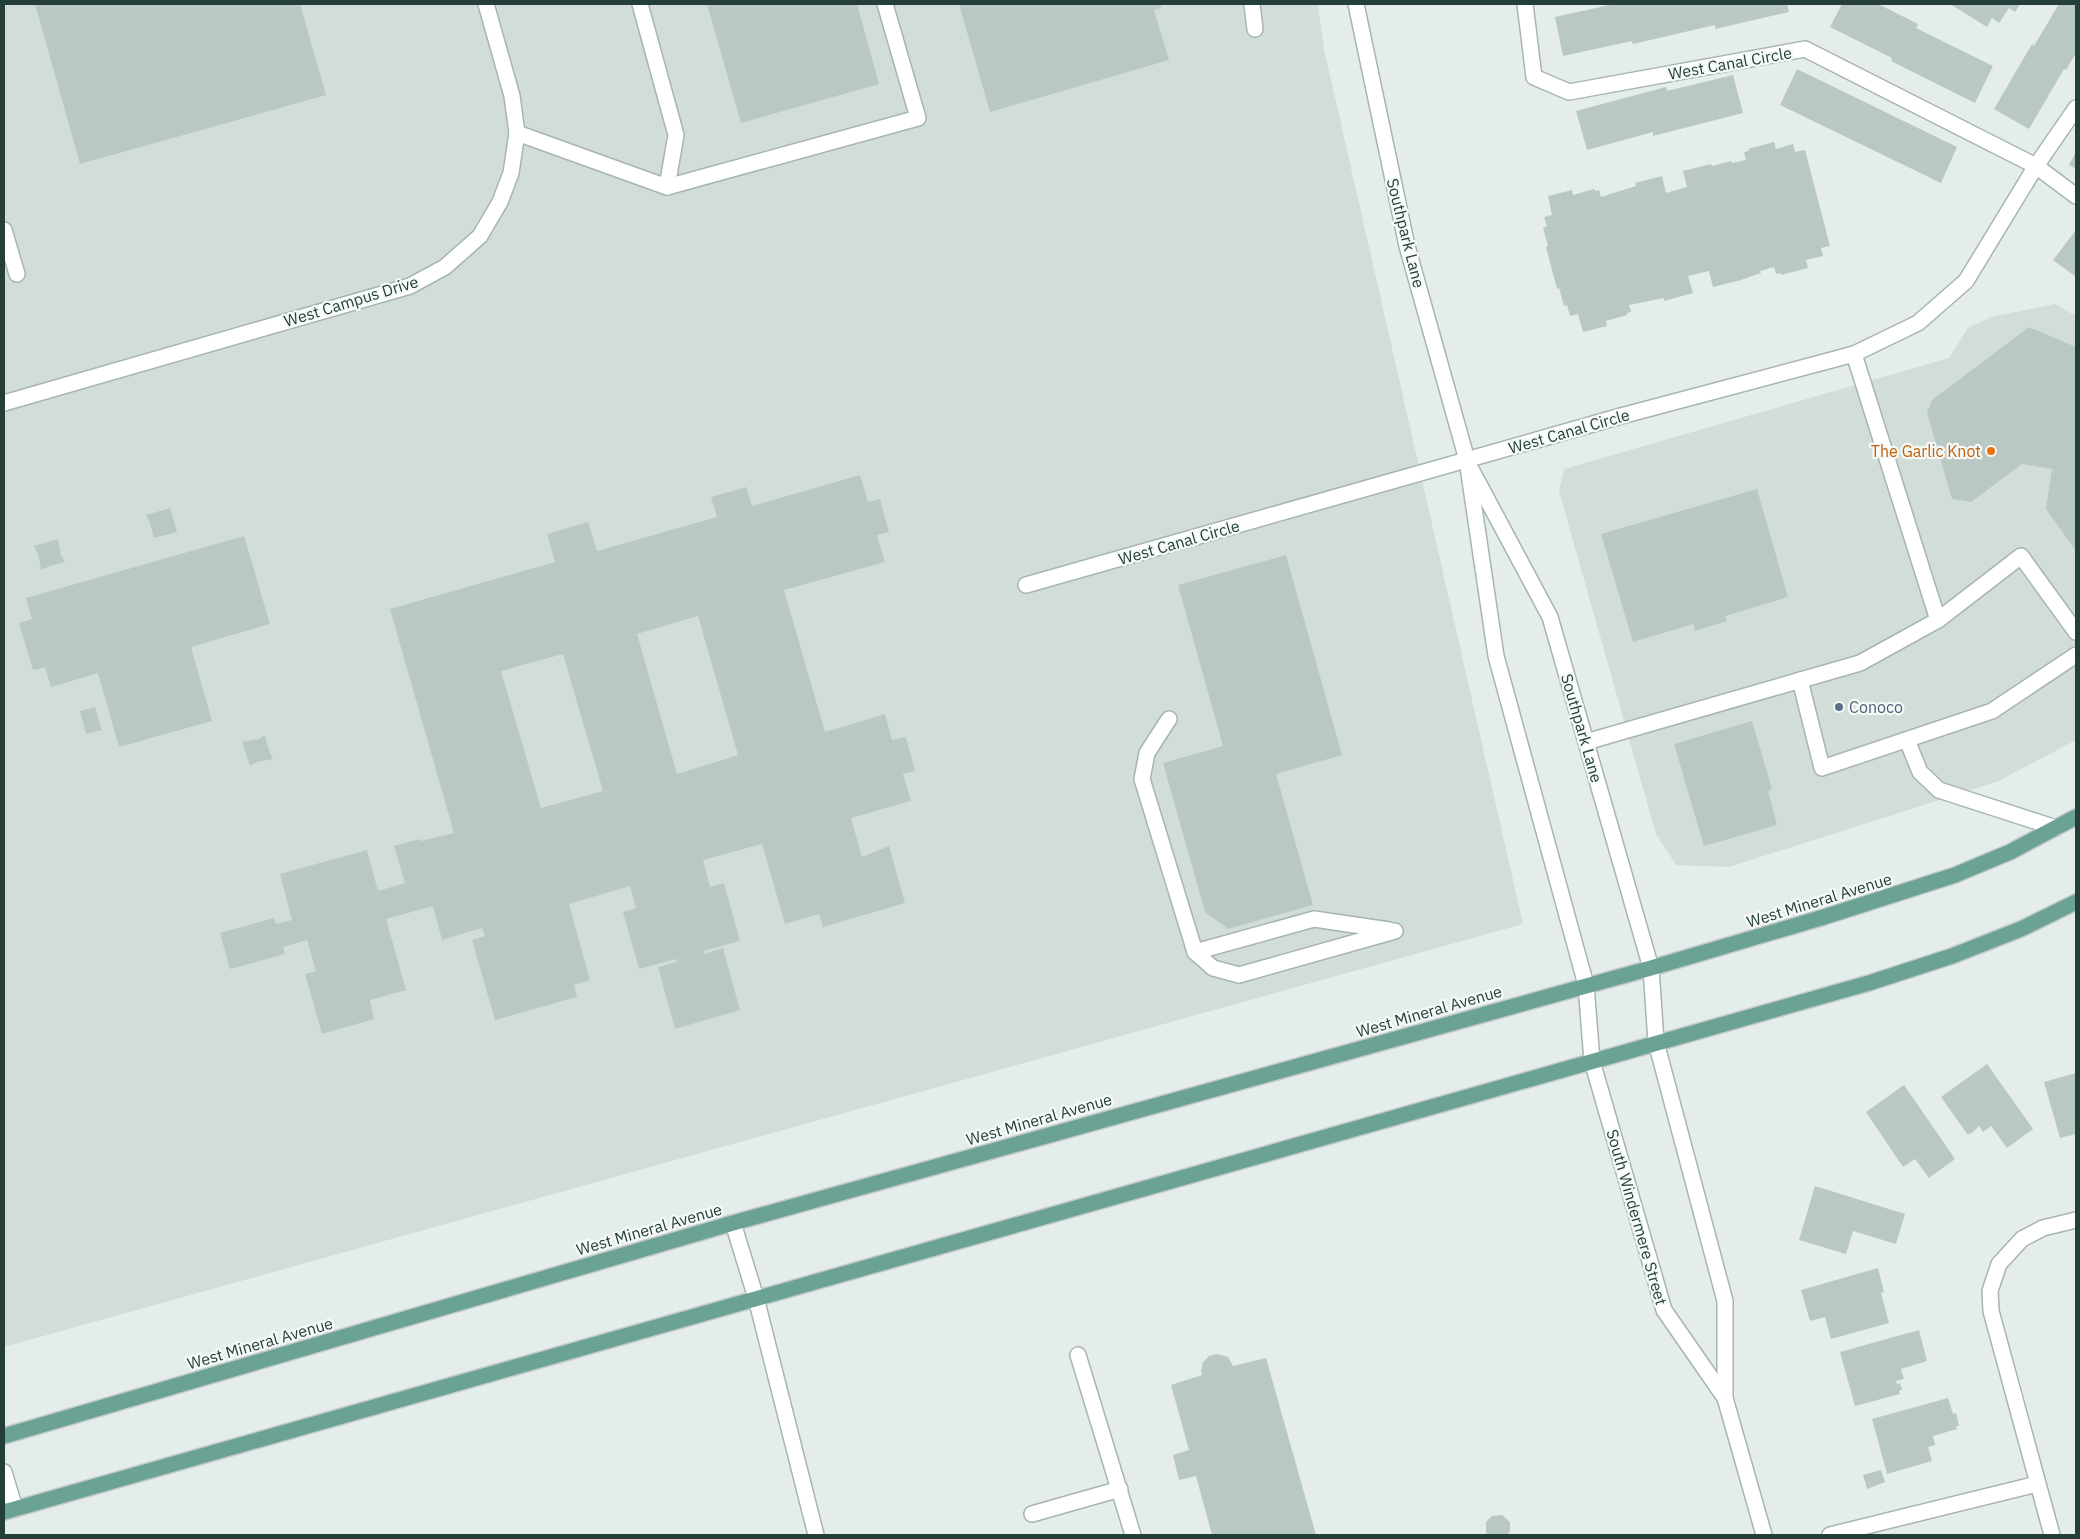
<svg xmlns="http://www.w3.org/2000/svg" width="2080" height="1539" viewBox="0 0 2080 1539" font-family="'IBM Plex Sans',sans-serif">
<rect width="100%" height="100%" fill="#e4edea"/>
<g fill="#d2ddd9">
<path d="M4 4H1318L1324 49 1523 924 4 1347Z"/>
<path d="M2055 304 2076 316V740L1999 781 1729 867 1676 865 1656 834 1559 491 1564 469 1949 358 1968 328 1991 317Z"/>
</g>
<g fill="#bac8c3" fill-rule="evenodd">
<path d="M35 4H300L326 95 80 164Z"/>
<path d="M707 4H857L879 84 741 123Z"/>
<path d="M959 4H1160L1161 8 1154 10 1169 60 990 112Z"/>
<path d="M1614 4H1787L1789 12 1715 29V25L1633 44 1632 41 1563 56 1555 17Z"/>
<path d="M1842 4H1878L1918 24 1916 28 1993 66 1975 103 1891 61 1892 58 1830 27Z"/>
<path d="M1950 4H2020L2015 12 2009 8 1999 23 1992 18 1987 27Z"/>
<path d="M2059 4H2076V53L2066 70 2064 69 2029 129 1994 109 2032 44 2034 46Z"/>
<path d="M1797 69 1957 147 1941 183 1780 105Z"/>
<path d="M1733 75 1743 113 1653 136V132L1587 150 1576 111 1666 87 1667 91Z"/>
<path d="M1774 142 1776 149 1793 144 1795 152 1805 150 1830 246 1821 248 1823 256 1806 260 1808 268 1781 275V273L1776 274 1774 267 1760 271 1761 273 1741 280 1713 287 1709 271 1688 276 1693 293 1664 301V298L1629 305 1631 312 1627 313V315L1606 321 1607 326 1583 332 1578 314 1570 316 1567 305 1564 306 1559 288 1557 289 1546 247 1548 246 1543 228 1547 226 1544 217 1552 215 1548 196 1572 190 1573 195 1594 189 1595 191 1599 190 1601 197 1636 186 1635 183 1662 176 1666 193 1687 187 1683 171 1711 164 1712 166 1731 161 1732 163 1746 160 1744 152 1749 151 1748 149Z"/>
<path d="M2076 152V169L2069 165Z"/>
<path d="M2076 230V277L2053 260Z"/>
<path d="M2029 327 2076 347V551L2046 509 2052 469 2022 464 1971 502 1952 499 1927 413 1932 400Z"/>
<path d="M860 475 868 502 880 499 889 532 877 535 885 562 784 590 825 732 885 714 892 740 906 737 915 771 903 774 911 801 851 818 862 857 889 846 905 903 823 927 819 914 785 924 762 844 703 860 710 887 724 883 740 941 703 951 704 954 723 948 740 1010 675 1029 658 967 677 962 676 959 639 969 623 912 636 908 630 886 569 904 590 980 574 985 577 997 495 1020 472 940 485 936 482 928 442 940 433 906 386 919 406 990 370 1000 374 1019 322 1034 305 974 316 971 307 940 283 947 285 954 230 969 220 933 274 918 276 924 292 920 280 874 367 850 378 891 405 883 394 846 420 839 421 841 454 833 390 609 555 562 547 534 588 522 597 551 717 517 711 497 715 496 746 487 752 506ZM698 616 738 755 677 774 637 634ZM563 654 603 791 541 808 501 671Z"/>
<path d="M1757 489 1788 597 1725 616 1727 621 1695 631 1693 624 1633 642 1601 534Z"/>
<path d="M170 508 177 532 154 538 150 523 146 515Z"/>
<path d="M244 536 270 624 191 647 212 721 119 747 98 673 51 687 45 667 33 670 19 623 32 619 26 598Z"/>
<path d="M58 539 61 555 65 562 50 566 41 570 39 557 34 546Z"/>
<path d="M1286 555 1342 755 1276 774 1313 905 1228 929 1205 912 1163 763 1223 746 1178 585Z"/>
<path d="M95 707 102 730 86 734 80 711Z"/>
<path d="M1752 721 1772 789 1768 791 1777 825 1704 846 1674 744Z"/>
<path d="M265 735 267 745 273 759 257 762 250 766 242 742 259 739Z"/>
<path d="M1987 1064 2033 1129 2007 1148 1991 1126 1983 1132 1979 1126 1971 1134 1970 1133 1968 1135 1941 1097Z"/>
<path d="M2076 1073V1134L2060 1138 2044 1082Z"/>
<path d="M1904 1085 1955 1159 1929 1178 1915 1159 1903 1167 1866 1112Z"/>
<path d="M1815 1186 1905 1214 1896 1244 1853 1231 1846 1254 1799 1240Z"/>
<path d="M1878 1268 1884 1292 1881 1293 1889 1323 1831 1339 1825 1317 1810 1321 1801 1290Z"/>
<path d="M1919 1330 1927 1361 1901 1369 1904 1379 1896 1381 1897 1384 1900 1383 1902 1390 1899 1391 1900 1394 1855 1406 1840 1352Z"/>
<path d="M1217 1354 1228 1357 1233 1366 1266 1358 1316 1535H1212L1196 1476 1179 1480 1173 1455 1189 1450 1171 1385 1202 1375 1201 1370 1203 1362 1209 1356Z"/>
<path d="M1948 1398 1953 1414 1956 1413 1959 1426H1956L1957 1429 1933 1436 1935 1445 1928 1447 1932 1461 1887 1474 1872 1419Z"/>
<path d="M1881 1470 1885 1482 1867 1489 1863 1475Z"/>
<path d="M1502 1515 1510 1522V1531L1507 1535H1488L1486 1533V1522L1492 1516Z"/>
</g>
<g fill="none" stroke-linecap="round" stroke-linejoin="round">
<g stroke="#a7b5b1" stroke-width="18">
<g id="minor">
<path d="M640 4 676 135 667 187"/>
<path d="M1252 4 1255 29"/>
<path d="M1356 4 1407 246 1467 460 1496 656 1586 985 1592 1061 1664 1310 1725 1398"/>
<path d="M1525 4 1534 77 1569 92 1805 49 2036 166 2076 196"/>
<path d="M517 133 667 187 918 118 885 4"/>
<path d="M4 230 17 274"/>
<path d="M4 403 410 286 445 267 480 236 500 202 511 173 517 133 512 96 486 4"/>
<path d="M1472 471 1550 617 1651 968 1656 1042 1725 1301V1398L1764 1535"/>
<path d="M1026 585 1621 416 1854 354 1918 323 1966 281 2036 166 2076 108"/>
<path d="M1938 620 2021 556 2076 632"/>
<path d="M1800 680 1822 768 1992 711 2076 655"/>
<path d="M1169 719 1147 753 1142 779 1195 952 1213 968 1239 975 1395 931"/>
<path d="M1907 740 1920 772 1939 790 2056 828"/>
<path d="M1586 742 1860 663 1938 620 1854 354"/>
<path d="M1195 952 1314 919 1389 930"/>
<path d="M733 1223 756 1298 816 1535"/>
<path d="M1078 1355 1133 1535"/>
<path d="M4 1472 15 1509"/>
<path d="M1032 1514 1120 1489"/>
<path d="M1830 1535 2037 1484"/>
<path d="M2052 1535 1991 1311 1990 1291 1999 1264 2022 1239 2043 1228 2076 1220"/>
</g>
</g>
<g stroke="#c2c9c8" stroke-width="18">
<g id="major">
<path d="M4 1436 733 1223 1651 968 1824 917 1955 875 2010 852 2076 817"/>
<path d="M4 1512 1869 983 1952 956 2021 929 2076 902"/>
</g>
</g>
<use href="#minor" stroke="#fff" stroke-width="15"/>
<use href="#major" stroke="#6aa296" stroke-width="15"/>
</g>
<circle fill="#e8710a" stroke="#f5faf8" stroke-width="2" cx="1991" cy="451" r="5"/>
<circle fill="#5c6f8a" stroke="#f5faf8" stroke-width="2" cx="1839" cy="707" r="5"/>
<g text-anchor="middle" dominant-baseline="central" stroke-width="4.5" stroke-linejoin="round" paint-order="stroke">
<g font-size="16" fill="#243f39" stroke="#f5faf8">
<text transform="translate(1730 63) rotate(-10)">West Canal Circle</text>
<text transform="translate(1406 233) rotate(76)">Southpark Lane</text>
<text transform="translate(351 301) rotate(-17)">West Campus Drive</text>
<text transform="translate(1569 431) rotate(-16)">West Canal Circle</text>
<text transform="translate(1179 542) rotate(-16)">West Canal Circle</text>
<text transform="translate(1582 728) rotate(74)">Southpark Lane</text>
<text transform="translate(1819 900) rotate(-17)">West Mineral Avenue</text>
<text transform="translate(1429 1011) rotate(-16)">West Mineral Avenue</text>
<text transform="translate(1039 1119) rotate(-16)">West Mineral Avenue</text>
<text transform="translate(1637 1217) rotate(74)">South Windermere Street</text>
<text transform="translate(649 1229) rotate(-16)">West Mineral Avenue</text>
<text transform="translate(260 1343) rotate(-16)">West Mineral Avenue</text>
</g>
<g font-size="16" fill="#c56008" stroke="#f5faf8" text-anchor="end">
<text x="1981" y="451">The Garlic Knot</text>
</g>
<g font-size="16" fill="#4e5e75" stroke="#f5faf8" text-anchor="start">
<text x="1849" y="707">Conoco</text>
</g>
</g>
<rect width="2080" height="1539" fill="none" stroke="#243f39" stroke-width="10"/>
</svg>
